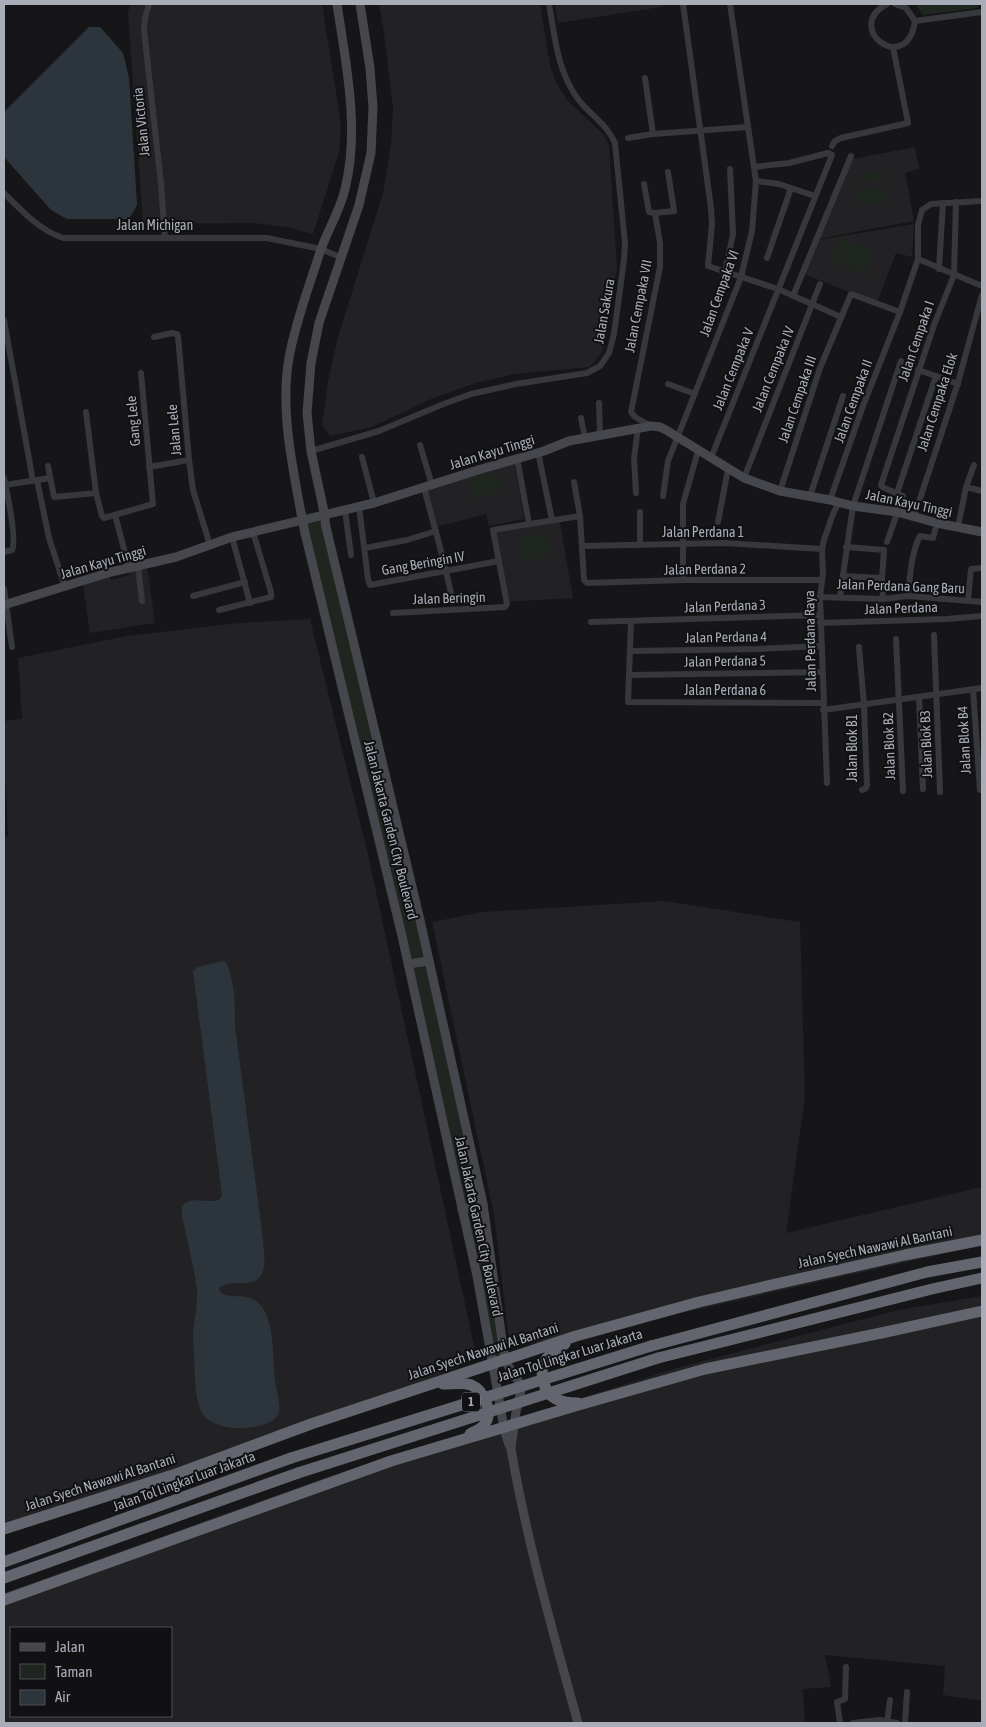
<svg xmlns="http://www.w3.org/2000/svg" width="986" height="1727" viewBox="0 0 986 1727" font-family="'Asap Condensed',sans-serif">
<rect width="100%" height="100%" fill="#161618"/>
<g fill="#222225" fill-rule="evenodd">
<path d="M131 4H322L341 124 339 152 313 234 287 227 253 223 143 224 128 12Z"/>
<path d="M379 4H540L550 66 556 82 567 100 603 134 609 145 617 267 602 353 590 367 514 374 476 383 431 399 372 427 330 436 322 425 328 381 338 337 383 193 391 144 393 108 384 33Z"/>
<path d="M555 4H660L661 7 558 23Z"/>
<path d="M915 147 919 169 905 173 914 221 818 239 852 159Z"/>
<path d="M914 224 912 257 896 253 877 303 804 274 818 240Z"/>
<path d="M514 459 524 519 489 526 486 514 432 528 421 489Z"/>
<path d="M559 516 573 598 504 602 490 528Z"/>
<path d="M146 559 155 623 90 633 82 577 108 568 111 580 129 575 127 562Z"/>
<path d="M310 619 369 859 477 1359 309 1429 4 1528V838L8 836 6 786 4 775V721L22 719 18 658 127 636 239 623Z"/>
<path d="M664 901 800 922 805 1097 786 1233 982 1187V1245L704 1308 510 1348 494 1215 432 922 483 912Z"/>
<path d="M982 1296V1701L943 1695 945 1666 825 1655 831 1687 803 1689 805 1723H4V1593L324 1478 680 1367 898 1310ZM11 1628H171V1716H11Z"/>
</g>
<g fill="#1e261f">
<path d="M915 4H978V8L923 15Z"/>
<path d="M863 171 883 173 882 183 862 180Z"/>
<path d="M884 187 887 201 858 206 856 192Z"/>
<path d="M839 238 874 251 865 274 831 260Z"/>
<path d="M498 472 502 492 471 498 467 477Z"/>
<path d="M324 517 483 1204 505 1352 492 1364 462 1209 303 523Z"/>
<path d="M547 534 551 556 521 561 518 539Z"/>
</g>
<g fill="#2c353c">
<path d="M89 27H100L123 53 129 78 137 205 129 219H67L51 210 4 157V112Z"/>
<path d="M223 961 226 962C235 981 235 1005 235 1026L263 1239C264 1258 270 1283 244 1283 235 1283 227 1283 220 1287L219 1290C228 1304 253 1285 266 1314 275 1335 272 1359 275 1381 276 1389 282 1409 278 1415 266 1433 210 1433 201 1411 194 1394 195 1373 194 1355 194 1348 193 1342 193 1336 194 1321 198 1305 197 1290 194 1266 187 1240 182 1216V1206C193 1195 206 1204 219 1200L222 1195 193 971 198 967Z"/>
</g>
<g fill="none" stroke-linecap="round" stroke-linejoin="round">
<g stroke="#37383d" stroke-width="6">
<path d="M149 4 145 18 144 30 161 184 165 238"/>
<path d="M683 4 711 208 712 224 708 266 778 289 841 317"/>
<path d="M887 4C842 28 907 77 915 21L906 8 895 4"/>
<path d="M915 21 982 12"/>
<path d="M645 78 653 134"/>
<path d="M628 138 653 134 748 127"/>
<path d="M832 146 835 141 841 138 908 123 893 47"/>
<path d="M756 181 779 184 815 196"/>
<path d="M644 184 649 212 655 213 674 211 668 172"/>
<path d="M4 193C21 210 39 230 63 238H267L321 249 342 258"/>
<path d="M767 258 791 188"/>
<path d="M918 259 982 286"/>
<path d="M939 269 943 203"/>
<path d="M725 272 733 234 730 169"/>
<path d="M793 296 851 156"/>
<path d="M4 320 33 481"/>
<path d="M154 337 172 333 177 334 178 336 189 460 193 490 210 545"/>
<path d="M936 376 958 384"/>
<path d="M668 384 695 394"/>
<path d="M599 403 600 435"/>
<path d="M86 412 96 493"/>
<path d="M581 418 585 438"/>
<path d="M651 426 635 417 631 412 660 267V243L655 213"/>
<path d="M420 445 432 485"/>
<path d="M311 451 379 431 441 405 471 394 516 384 587 373 600 366 609 353 614 334 624 260 625 243 615 143C607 124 590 115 578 99 557 71 555 37 549 4"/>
<path d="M538 452 552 520"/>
<path d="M362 457 374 503"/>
<path d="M517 458 529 524"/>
<path d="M711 458 832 155 828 153 789 163 754 167"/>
<path d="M48 466 54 497 96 493 102 516 104 518 153 504 141 373"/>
<path d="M149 467 189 460"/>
<path d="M4 478C7 492 17 540 12 550L4 552"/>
<path d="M744 478 820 284"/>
<path d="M37 480 49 538 65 587"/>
<path d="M574 482 580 516"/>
<path d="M5 485 50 478"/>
<path d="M424 487C433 523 444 558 451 594"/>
<path d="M966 487 982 491"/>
<path d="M780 491 820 368 851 294 900 312"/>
<path d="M636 493 634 459 638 427"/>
<path d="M897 493 936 376 918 370"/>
<path d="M663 496 668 461 741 277 752 231 756 181 730 4"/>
<path d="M810 496 843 396"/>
<path d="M830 500 863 406 900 312 918 259V225L922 210 931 204 982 201"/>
<path d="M359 506 368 579 370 585 499 561"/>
<path d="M345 510 351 555"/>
<path d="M115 515 129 568"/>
<path d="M914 517 957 386 982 295"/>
<path d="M718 522 728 469"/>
<path d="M958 527 966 487 974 465"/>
<path d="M232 537 250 603"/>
<path d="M887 542 903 496 882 487 881 485 934 325 954 275 956 202"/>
<path d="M640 545V512"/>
<path d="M582 546 724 543 822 549"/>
<path d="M846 547 884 550 882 578 883 599"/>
<path d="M365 548 407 540 436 531"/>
<path d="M138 566 142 601"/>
<path d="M843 576 882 578"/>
<path d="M683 580V504L698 451"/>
<path d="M4 589 12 647"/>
<path d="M193 596 245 582"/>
<path d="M840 596 853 506 901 361"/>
<path d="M908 596C910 577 911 553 920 536L933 538 937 523"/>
<path d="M820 597 883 599 908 596 982 602"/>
<path d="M968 600 971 569 982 568"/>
<path d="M219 610 271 597V592L253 532"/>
<path d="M393 613 505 607 507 604 493 530 580 516 584 580 587 583 683 580H822"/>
<path d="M631 621 628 702 824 703"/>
<path d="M591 622 820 615"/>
<path d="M820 623 947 619 982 616"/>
<path d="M934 635 940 792"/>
<path d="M896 639 903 791"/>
<path d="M859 647 864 705 867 785 866 788 862 790"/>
<path d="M630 651 759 649 822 646"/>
<path d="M629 675 822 672"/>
<path d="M973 689 980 790"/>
<path d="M919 697 923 789"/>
<path d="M823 710 982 688"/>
<path d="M827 783 820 597 823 573 822 549 824 540 833 514 839 502"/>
<path d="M840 1723 837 1702 845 1699 846 1667"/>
<path d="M853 1723 879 1720 897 1723"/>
<path d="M887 1723 890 1700"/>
<path d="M905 1723 907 1692"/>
</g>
<g stroke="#45474d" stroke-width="9">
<path d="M323 507 311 451 307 413 311 363 319 323 359 205 371 153 373 107 370 68 360 4"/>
<path d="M301 513C292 463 280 409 289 358 295 323 309 287 320 252 327 231 340 211 345 189 360 129 346 64 337 4"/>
<path d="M326 527 420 920 483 1204 505 1361 519 1382 521 1391 516 1412 511 1448"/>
<path d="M305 533 402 936 477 1276 504 1428 509 1445"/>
<path d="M4 605 111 572 176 557 232 537 374 503 478 470 544 451 569 441 651 426 660 427 666 430 744 478 780 491 830 500 853 506 897 512 937 523 982 532"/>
<path d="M408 964 429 961"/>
<path d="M462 1209 483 1204"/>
<path d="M511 1449C527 1542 553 1632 578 1723"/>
</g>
<g stroke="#63666e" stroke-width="11">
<path d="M565 1344C559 1348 551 1352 547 1358 542 1365 541 1372 543 1380 547 1399 560 1403 578 1403"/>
<path d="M651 1346 927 1272 982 1262"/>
<path d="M658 1358 932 1289 982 1278"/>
<path d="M443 1384C452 1384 463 1382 471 1385 484 1390 494 1413 484 1425 481 1429 475 1431 470 1434"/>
<path d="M4 1529 179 1473 311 1424 576 1336 699 1302 763 1287 905 1255 982 1240"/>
<path d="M4 1562 291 1458"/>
<path d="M4 1578 298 1473"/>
<path d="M4 1600 391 1461 575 1406 705 1369 886 1332 982 1311"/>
</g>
<g stroke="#45474d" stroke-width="9">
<path d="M323 507 326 527"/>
<path d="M301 513 305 533"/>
</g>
<g stroke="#63666e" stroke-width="11">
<path d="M291 1458 651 1346"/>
<path d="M298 1473 658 1358"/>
</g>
</g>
<g text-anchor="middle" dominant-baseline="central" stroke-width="4" stroke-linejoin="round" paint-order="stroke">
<rect fill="#111113" stroke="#7b7e86" stroke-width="1" x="462" y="1392.5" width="18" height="19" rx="4"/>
<g font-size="12" font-weight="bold" fill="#a8adb8">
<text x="471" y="1402">1</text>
</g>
<g font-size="14" fill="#a8adb8" stroke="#111113">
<text transform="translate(141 122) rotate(-96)">Jalan Victoria</text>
<text x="155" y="225">Jalan Michigan</text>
<text transform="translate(719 293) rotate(-70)">Jalan Cempaka VI</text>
<text transform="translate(638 306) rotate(-79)">Jalan Cempaka VII</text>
<text transform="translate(604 311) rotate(-80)">Jalan Sakura</text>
<text transform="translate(916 341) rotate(-71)">Jalan Cempaka I</text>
<text transform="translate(733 369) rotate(-68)">Jalan Cempaka V</text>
<text transform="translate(773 369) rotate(-68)">Jalan Cempaka IV</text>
<text transform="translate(797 399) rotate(-71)">Jalan Cempaka III</text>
<text transform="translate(853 401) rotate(-70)">Jalan Cempaka II</text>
<text transform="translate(937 402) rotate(-72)">Jalan Cempaka Elok</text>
<text transform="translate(133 421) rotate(-95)">Gang Lele</text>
<text transform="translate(174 430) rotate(-95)">Jalan Lele</text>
<text transform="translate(492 452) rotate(-17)">Jalan Kayu Tinggi</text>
<text transform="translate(909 503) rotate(12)">Jalan Kayu Tinggi</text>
<text x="703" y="532">Jalan Perdana 1</text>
<text transform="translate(103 562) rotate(-16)">Jalan Kayu Tinggi</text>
<text transform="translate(423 563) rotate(-10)">Gang Beringin IV</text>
<text transform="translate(705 569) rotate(-1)">Jalan Perdana 2</text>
<text transform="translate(901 586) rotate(2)">Jalan Perdana Gang Baru</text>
<text transform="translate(449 598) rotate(-2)">Jalan Beringin</text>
<text transform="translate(725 606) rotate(-2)">Jalan Perdana 3</text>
<text transform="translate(901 608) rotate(-2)">Jalan Perdana</text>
<text transform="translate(726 637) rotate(-1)">Jalan Perdana 4</text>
<text transform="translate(810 641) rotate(-91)">Jalan Perdana Raya</text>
<text transform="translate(725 661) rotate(-1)">Jalan Perdana 5</text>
<text x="725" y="690">Jalan Perdana 6</text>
<text transform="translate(964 740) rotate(-93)">Jalan Blok B4</text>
<text transform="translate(926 744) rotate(-92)">Jalan Blok B3</text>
<text transform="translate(889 746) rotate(-92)">Jalan Blok B2</text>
<text transform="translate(852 748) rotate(-90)">Jalan Blok B1</text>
<text transform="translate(391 830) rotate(76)">Jalan Jakarta Garden City Boulevard</text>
<text transform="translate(479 1226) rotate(78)">Jalan Jakarta Garden City Boulevard</text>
<text transform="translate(875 1247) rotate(-12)">Jalan Syech Nawawi Al Bantani</text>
<text transform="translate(483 1351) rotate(-18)">Jalan Syech Nawawi Al Bantani</text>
<text transform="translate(570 1355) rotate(-17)">Jalan Tol Lingkar Luar Jakarta</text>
<text transform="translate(184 1481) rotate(-20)">Jalan Tol Lingkar Luar Jakarta</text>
<text transform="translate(100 1482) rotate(-18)">Jalan Syech Nawawi Al Bantani</text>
</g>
</g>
<rect width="986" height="1727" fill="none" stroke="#a8adb8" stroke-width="10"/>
<rect x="10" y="1627" width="162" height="90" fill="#111113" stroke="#4d4f55"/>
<rect x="20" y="1643" width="25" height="8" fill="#45474d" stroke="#4d4f55"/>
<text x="55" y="1652" font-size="15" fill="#a8adb8">Jalan</text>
<rect x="20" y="1664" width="25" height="15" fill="#1e261f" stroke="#4d4f55"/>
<text x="55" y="1677" font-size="15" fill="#a8adb8">Taman</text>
<rect x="20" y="1690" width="25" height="15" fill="#2c353c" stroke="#4d4f55"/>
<text x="55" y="1702" font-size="15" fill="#a8adb8">Air</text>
</svg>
